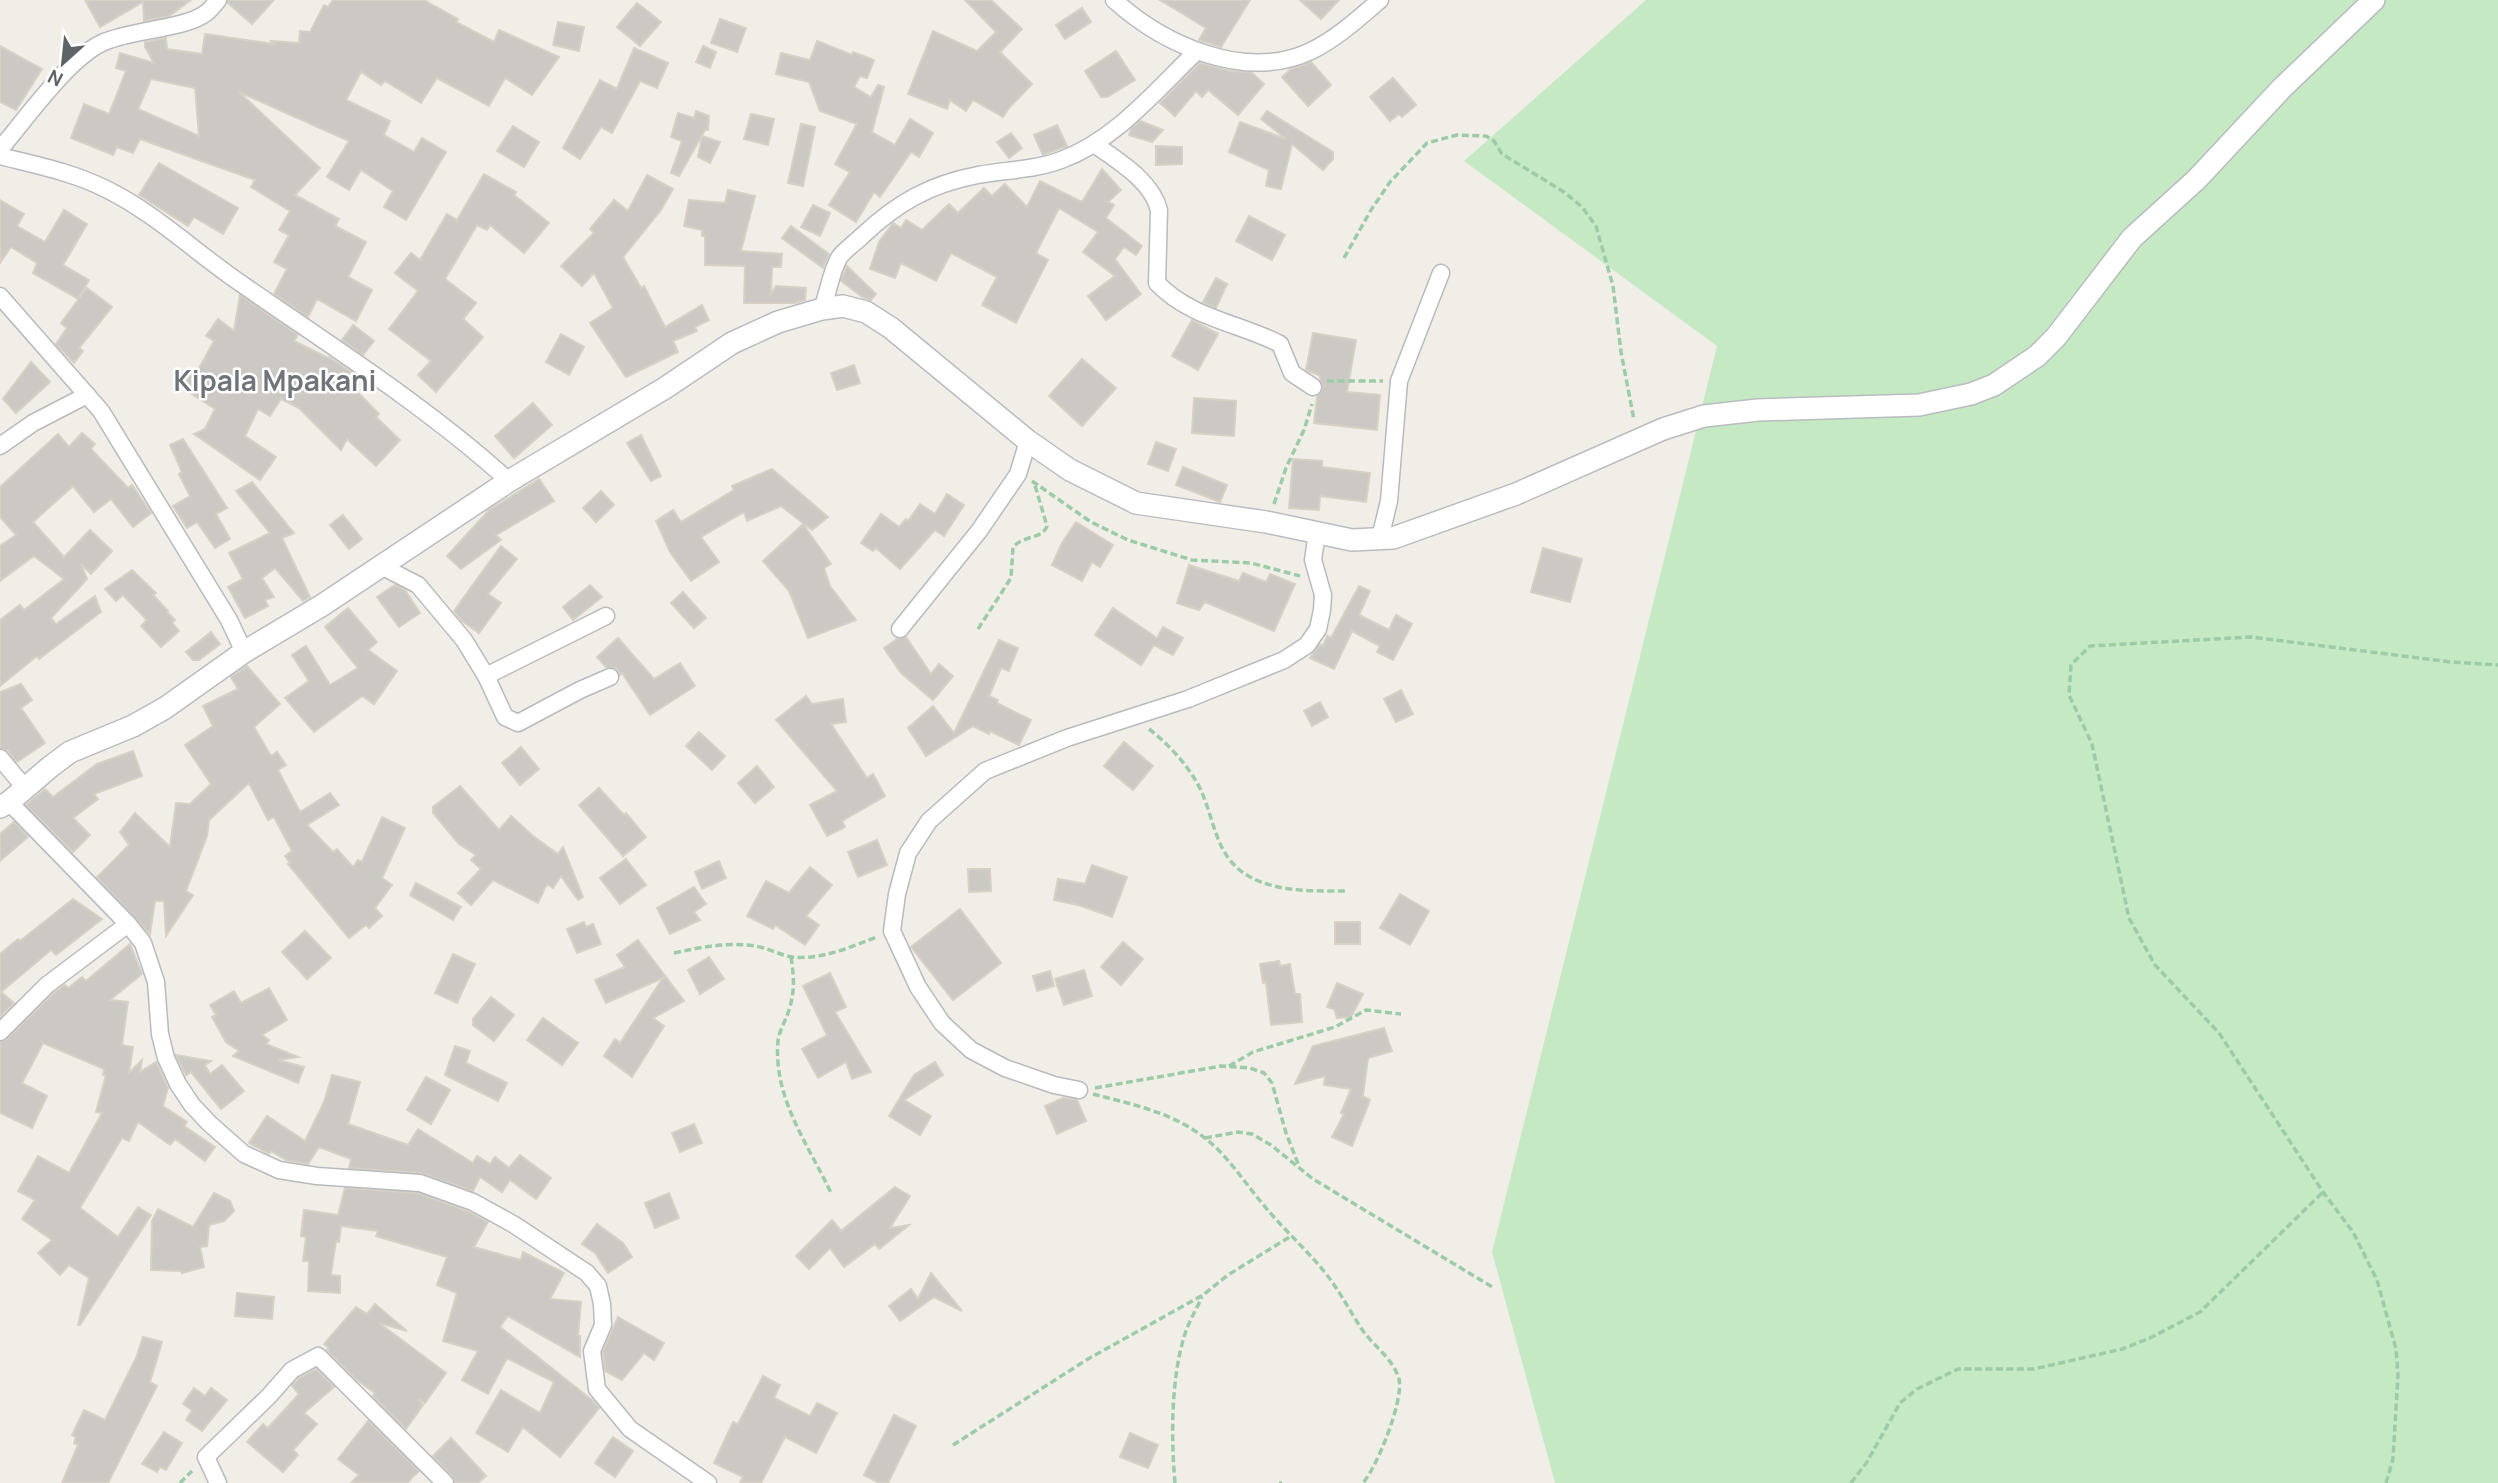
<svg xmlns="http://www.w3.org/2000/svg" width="2498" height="1483" viewBox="0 0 2498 1483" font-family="Manrope,sans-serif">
<rect width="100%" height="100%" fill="#f1eee7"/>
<path fill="#c5e9c3" d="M1646 0H2498V1483H1555L1492 1252 1717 346 1464 161Z"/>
<g fill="#ccc9c4" stroke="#d6d0c5" stroke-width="2" fill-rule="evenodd">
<path d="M85 0H191L169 16 144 21 143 2 100 27Z"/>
<path d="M228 0H274L252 24 228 3Z"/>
<path d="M333 0H424L458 19 456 22 494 42 499 30 559 57 532 95 505 78 489 106 437 78 421 103 385 81 381 85 361 72 346 100 390 121 384 135 414 152 422 138 446 152 406 220 384 207 393 191 361 170 349 190 327 177 349 141 239 92 320 168 295 195 339 219 335 226 366 242 348 277 372 290 356 321 317 299 308 317 274 294 287 269 274 262 289 235 279 230 290 211 251 187 255 180 140 139 133 153 117 147 113 155 71 138 84 104 109 114 126 71 116 68 120 53 154 63 145 47V42L166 38 167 49 202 54 205 34 274 44 271 41 299 43 300 31 310 32 324 5 328 7ZM151 79 195 88 199 136 138 109Z"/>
<path d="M965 0H991L1022 29 1000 52 1032 84 1009 108 1003 117 973 100 966 111 950 100 947 109 908 94 933 31 977 51 996 32Z"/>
<path d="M1160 0H1250L1221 47 1199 40 1206 28Z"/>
<path d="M1300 0H1339L1321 19Z"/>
<path d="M637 3 661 22 640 46 617 27Z"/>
<path d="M1082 8 1091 22 1065 39 1056 25Z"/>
<path d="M720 19 746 28 737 52 711 43Z"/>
<path d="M558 22 584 27 579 51 553 45Z"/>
<path d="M817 41 852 55 853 52 874 60 867 78 860 76 854 87 871 97 878 85 884 87 872 132 895 145 910 119 933 133 919 157 911 152 880 197 874 192 856 222 829 205 850 172 835 164 857 124 820 111 809 82 776 74 781 53 810 60Z"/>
<path d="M0 46 42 69 16 110 0 102Z"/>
<path d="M703 46 716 52 710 68 696 62Z"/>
<path d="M634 48 668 63 657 88 640 81 612 133 601 127 580 159 563 148 600 80 617 89Z"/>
<path d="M1116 51 1135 80 1107 97H1101L1085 71Z"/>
<path d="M1311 62 1331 85 1308 106 1282 77 1291 69Z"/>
<path d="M1200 63 1230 71 1251 72 1264 84 1238 115 1208 90 1202 97 1196 91 1175 116 1160 103Z"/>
<path d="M1393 78 1416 105 1402 117 1399 114 1390 121 1370 97Z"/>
<path d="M696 111 709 116 708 130H705L679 176 671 173 682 141 671 137 678 113 694 118Z"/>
<path d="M1267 111 1333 152V159L1323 170 1292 144 1281 189 1266 186 1269 170 1229 152 1240 122 1286 139 1261 119Z"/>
<path d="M751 114 774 119 768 145 744 139Z"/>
<path d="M1140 121 1163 130 1152 142 1129 135 1131 129Z"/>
<path d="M801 124 815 127 803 186 788 183Z"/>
<path d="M1057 125 1067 146 1043 155 1034 135Z"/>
<path d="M513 126 539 142 524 167 497 151Z"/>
<path d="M1011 133 1022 148 1009 158 997 142Z"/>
<path d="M702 136 720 142 710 163 698 157Z"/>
<path d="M1156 146 1182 147V164L1156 165Z"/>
<path d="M159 163 238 208 223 234 194 217 188 226 139 195Z"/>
<path d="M1102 169 1121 190 1108 202 1114 205 1106 218 1142 246 1136 255 1124 247 1115 259 1141 294 1106 320 1088 296 1115 276 1083 252 1098 232 1059 208 1036 253 1048 260 1016 323 982 305 997 277 951 253 936 281 901 263 895 278 870 269 879 242 893 223 901 228 906 220 922 230 949 204 958 213 984 188 992 196 1005 184 1027 207 1040 181 1082 202Z"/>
<path d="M484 174 516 192 514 195 549 223 524 253 490 225 487 230 477 225 445 279 476 303 463 319 483 337 436 392 418 375 431 361 389 329 418 291 395 273 411 253 420 260 447 214 457 220Z"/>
<path d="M647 175 673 189 661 210 623 257 641 288 644 286 665 327 702 305 709 320 695 327 697 331 673 341 678 352 626 377 590 323 613 308 594 273 582 286 561 266 594 233 590 229 614 200 628 211Z"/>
<path d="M728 190 755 196 741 251 782 254 781 267H772L771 294 776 286 806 288 805 300 795 303H744L745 266 705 265V236H702V230L684 226 689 200 725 203Z"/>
<path d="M0 200 24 214 17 226 45 242 64 210 87 224 63 265 89 280 78 299 33 273 37 263 11 247 0 263Z"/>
<path d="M813 205 830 213 820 236 801 227Z"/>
<path d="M1249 216 1285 235 1272 260 1236 241Z"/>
<path d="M791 226 829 254 823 268 782 238Z"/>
<path d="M847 266 876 294 871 300 864 298 841 281Z"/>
<path d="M1216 278 1227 284 1216 308 1203 302Z"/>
<path d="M87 288 112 307 79 348 83 351 74 363 56 344 67 328 61 323Z"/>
<path d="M240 295 298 335 294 341 328 358 329 357 351 372 345 379 379 414 376 417 400 440 376 466 347 439 341 450 299 408 281 399 270 416 258 409 245 436 276 457 260 480 194 434 205 429 215 409 181 387 192 369 197 372 214 341 206 336 218 319 234 331Z"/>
<path d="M1192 320 1218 334 1198 370 1172 356Z"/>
<path d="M353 325 374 341 363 355 342 340Z"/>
<path d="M1313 333 1356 340 1347 392 1380 395 1377 430 1314 423 1317 397 1323 387 1319 375 1306 370Z"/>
<path d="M561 334 584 347 569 375 546 362Z"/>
<path d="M1082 359 1116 388 1082 426 1049 396Z"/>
<path d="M31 362 50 382 16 413 3 399Z"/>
<path d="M854 365 860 383 837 390 831 373Z"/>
<path d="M1194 398 1236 401 1234 436 1192 433Z"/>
<path d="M533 403 552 425 514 458 495 436Z"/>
<path d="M82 433 95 444 91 449 128 488 132 485 151 513 133 527 111 499 94 512 73 486 33 522 64 557 90 530 112 551 91 574 81 564 87 579 51 618 56 624 95 596 101 612 39 659 37 656 0 686V620L20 605 24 610 64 579 34 556 0 581V546L16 535 0 517V487L58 434 69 447Z"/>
<path d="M641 435 661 476 651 481 627 443Z"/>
<path d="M183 439 227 508 216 514 230 539 215 548 197 522 187 528 173 506 190 496 179 474 182 472 170 445Z"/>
<path d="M1156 442 1176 449 1168 471 1148 464Z"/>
<path d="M1293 459 1322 461V467L1370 473 1366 502 1320 496 1319 510 1289 508Z"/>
<path d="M1183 467 1227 485 1220 502 1176 485Z"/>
<path d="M772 469 828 517 812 530 781 506 747 521 744 512 701 537 719 562 691 581 670 552 656 521 673 510 681 522 734 490 732 486Z"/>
<path d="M539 479 554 501 496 535 501 540 461 569 447 556 489 510Z"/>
<path d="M252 482 294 533 282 538 310 597 303 601 275 568 262 578 274 597 265 600 268 606 245 618 228 587 243 579 229 553 270 533 236 491Z"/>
<path d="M601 491 614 505 596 522 583 508Z"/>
<path d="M947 494 964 505 953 522 944 536 935 530 900 569 876 548 873 551 861 543 881 514 899 527 906 519 908 521 920 504 935 514Z"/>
<path d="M343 515 362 539 349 549 330 525Z"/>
<path d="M1076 522 1113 545 1100 567 1092 562 1082 581 1052 565 1062 543Z"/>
<path d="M803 524 831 564 824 568 830 586 856 620 808 638 789 591 763 561Z"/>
<path d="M501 546 517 559 488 594 501 603 479 633 462 621 454 611Z"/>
<path d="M1543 548 1582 559 1570 602 1531 592Z"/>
<path d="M1189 565 1239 581 1243 573 1266 582 1270 574 1295 584 1274 631 1205 602 1199 610 1177 603Z"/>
<path d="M132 570 156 593 153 595 168 611 167 612 175 620 172 623 179 631 161 647 141 626 147 620 123 595 116 601 105 589Z"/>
<path d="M395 585 405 590 420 613 399 627 377 597Z"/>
<path d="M590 585 602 597 573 620 563 607Z"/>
<path d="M1359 586 1370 591 1359 615 1389 630 1396 615 1412 624 1393 660 1377 652 1380 646 1352 631 1334 669 1310 658 1320 644 1323 646 1327 636 1331 638Z"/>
<path d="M683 592 706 618 694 628 671 603Z"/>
<path d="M348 608 377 642 368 650 397 671 374 704 362 696 314 732 285 698 309 681 292 655 306 646 330 685 358 668 325 627Z"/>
<path d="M1113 608 1157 638 1163 627 1183 638 1173 655 1154 645 1141 665 1095 635Z"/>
<path d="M211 632 220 644 199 660H193L186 652Z"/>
<path d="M906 637 931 674 939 664 953 676 933 700 901 673 884 648 897 639Z"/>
<path d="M618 638 654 679 680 663 695 686 650 715 622 673 620 675 616 668 606 667 597 657Z"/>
<path d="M999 640 1018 648 1009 671 1001 668 989 696 998 700 997 703 1031 720 1019 745 990 731 989 734 973 726 926 756 908 728 933 706 954 733Z"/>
<path d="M247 666 280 704 254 727 271 756 277 752 286 765 278 770 300 812 330 793 339 805 307 825 333 852 337 849 353 867 358 860 362 862 382 817 405 828 382 878 392 885 375 908 382 916 369 928 366 925 349 938 288 864 290 863 285 856 292 851 274 817 268 820 249 783 209 820 207 836 186 891 193 895 166 936 164 901H155L150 934 97 877 129 845 120 832 135 813 170 847 176 803 190 804 211 784 185 745 213 726 203 706 238 689 231 677Z"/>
<path d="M21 684 32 700 21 708 45 743 17 762 8 751 0 748V692Z"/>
<path d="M1401 690 1413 714 1396 722 1384 699Z"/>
<path d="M806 696 812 704 843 699 846 722 831 724 867 778 873 774 885 796 842 821 845 827 827 836 810 805 837 791 776 720Z"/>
<path d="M1320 702 1328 717 1312 726 1304 711Z"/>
<path d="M699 732 725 756 712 770 686 746Z"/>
<path d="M1124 742 1153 766 1133 790 1104 766Z"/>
<path d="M521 747 539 769 520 785 502 763Z"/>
<path d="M133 751 142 776 94 794 98 799 73 818 90 835 73 852 26 805 45 789 53 797 97 764Z"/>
<path d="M757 766 774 787 755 803 738 783Z"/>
<path d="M460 786 499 830 511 816 533 836 558 854 563 847 583 897 578 900 561 876 553 888 547 884 538 903 493 880 471 905 458 893 481 869 471 860 476 855 459 844 433 813V807Z"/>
<path d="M599 788 624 815 626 813 646 837 623 856 579 805Z"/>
<path d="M14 822 28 837 0 861V834Z"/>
<path d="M877 840 887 865 858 877 848 852Z"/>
<path d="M626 859 646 885 620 904 600 878Z"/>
<path d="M719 861 726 878 702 889 695 872Z"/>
<path d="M1092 865 1127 877 1112 917 1078 905 1054 900 1058 879 1085 884Z"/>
<path d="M810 867 832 885 806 916 819 925 805 945 775 925 773 929 747 916 766 881 789 893Z"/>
<path d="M968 869H990L991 891 969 892Z"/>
<path d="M416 883 461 907 453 920 410 895Z"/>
<path d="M694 887 706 904 694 912 700 920 670 934 657 908Z"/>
<path d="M1400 894 1429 911 1410 945 1380 928Z"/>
<path d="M73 899 102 919 56 955 51 950 1 992 14 1003 0 1017V954L18 939 20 941Z"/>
<path d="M960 909 1001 963 953 1000 911 947Z"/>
<path d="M584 922 586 927 593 924 601 944 577 953 567 929Z"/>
<rect x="1335" y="922" width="25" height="22"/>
<path d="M305 931 331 958 307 979 282 952Z"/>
<path d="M638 940 684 1001 653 1018 664 1026 632 1077 604 1056 615 1039 620 1043 663 978 606 1003 595 980 625 967 617 955Z"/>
<path d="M1123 942 1143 959 1121 985 1101 967Z"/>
<path d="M130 944 142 974 110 1000 128 1002 122 1045 133 1047 129 1073 142 1060 140 1072 156 1062 168 1088 163 1106 187 1122 184 1126 215 1147 205 1161 175 1139 170 1145 138 1122 129 1141 122 1138 80 1208 118 1237 138 1207 151 1215 80 1325H78L89 1278 69 1265 60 1275 38 1253 52 1240 22 1219 35 1200 18 1191 38 1156 69 1173 102 1113 96 1112 106 1075H103L104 1069 43 1043 22 1083 47 1096 32 1128 0 1113V1042L7 1039 54 993 65 985 68 988 82 977 86 981Z"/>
<path d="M453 954 475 964 457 1003 435 993Z"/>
<path d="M709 957 724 979 700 994 688 970Z"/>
<path d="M1279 961 1280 966 1290 964 1295 994H1300L1302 1022 1271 1025 1266 982 1263 983 1260 964Z"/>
<path d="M1084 970 1092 996 1064 1005 1055 979Z"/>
<path d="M1050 971 1054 986 1037 991 1033 976Z"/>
<path d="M830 973 846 1007 835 1012 871 1072 852 1079 846 1062 818 1078 802 1049 827 1035 803 986Z"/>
<path d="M1337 983 1363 994 1351 1017 1337 1018 1334 1009 1327 1007Z"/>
<path d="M269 988 287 1020 262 1035 269 1040 266 1044 298 1057 278 1060 304 1067 298 1083 233 1056 239 1051 226 1042 212 1017 216 1015 210 1005 234 991 241 1003Z"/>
<path d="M491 997 514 1015 494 1041 473 1025V1019Z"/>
<path d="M543 1018 578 1043 562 1065 527 1040Z"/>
<path d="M1384 1028 1392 1051 1368 1058 1363 1096 1370 1100 1352 1146 1332 1137 1344 1114 1341 1113 1351 1089 1324 1085 1325 1076 1295 1084 1313 1046Z"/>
<path d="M455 1046 470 1051 466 1063 507 1083 498 1101 445 1075Z"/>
<path d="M176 1055 211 1061 205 1065 210 1074 222 1065 244 1091 221 1109 191 1072 186 1075Z"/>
<path d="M935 1062 943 1075 904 1100 931 1116 920 1135 889 1116 914 1075Z"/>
<path d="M332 1075 360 1082 348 1124 408 1145 418 1129 473 1163 477 1156 490 1164 495 1157 509 1168 520 1155 551 1178 536 1199 510 1180 502 1192 480 1177 473 1191 421 1173 349 1168 351 1159 319 1147 308 1164 286 1160 271 1151 269 1154 249 1143 267 1116 305 1141 324 1102Z"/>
<path d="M426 1077 450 1090 431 1124 407 1110Z"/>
<path d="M1063 1098 1077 1100 1086 1121 1057 1134 1045 1106Z"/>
<path d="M694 1124 702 1143 680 1152 672 1133Z"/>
<path d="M895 1187 910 1196 890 1228 909 1225 879 1249 875 1244 844 1267 830 1248 809 1269 796 1256 832 1220 841 1231Z"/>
<path d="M345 1188 418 1193 469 1212 488 1222 474 1247 521 1260 523 1252 564 1273 550 1299 581 1302 578 1336H580V1357L508 1316 500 1327 593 1401 599 1408 560 1457 523 1427 508 1452 476 1433 501 1390 540 1413 554 1382 507 1358 488 1394 462 1380 478 1351 443 1341 457 1293 437 1285 447 1257 376 1236 378 1231 341 1226 339 1242 336 1241 331 1275 340 1276V1293L308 1291 309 1261H303L306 1237 301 1236 304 1210 338 1215Z"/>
<path d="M214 1193 230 1201 234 1211 224 1221 209 1225 207 1246 200 1247 204 1267 182 1273 181 1271 151 1270 152 1221 158 1209 193 1227Z"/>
<path d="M669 1193 679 1218 655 1228 645 1203Z"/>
<path d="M597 1224 623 1243 632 1257 608 1273 595 1253 582 1244Z"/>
<path d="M931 1273 962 1311 934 1297 900 1321 889 1306 911 1289 918 1299Z"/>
<path d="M237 1293 274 1297 272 1319 235 1316Z"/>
<path d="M375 1304 407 1331 379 1323 446 1373 425 1403 418 1399 423 1405 406 1429 373 1396 375 1393 357 1380 327 1350 329 1348 324 1344 356 1307 367 1314Z"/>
<path d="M618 1317 664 1343 654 1360 644 1353 622 1380 605 1371 603 1352Z"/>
<path d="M143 1337 162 1342 150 1382 157 1386 108 1483H62L78 1445 74 1443 76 1437 72 1435 84 1410 105 1420 136 1358Z"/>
<path d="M316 1369 334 1387 304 1413 317 1424 293 1450 298 1455 283 1472 247 1442 263 1424 268 1428 299 1394 292 1386 299 1378Z"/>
<path d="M763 1376 780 1385 774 1398 810 1416 817 1403 837 1413 816 1453 785 1437 761 1483H740L743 1477 714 1463 733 1422 738 1424Z"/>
<path d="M194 1388 205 1396 211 1388 227 1400 202 1431 186 1420 192 1410 183 1404Z"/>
<path d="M894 1415 916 1426 888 1483H879L864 1475Z"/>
<path d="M368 1421 419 1471 407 1483H351L359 1475 338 1459Z"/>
<path d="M164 1432 182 1443 166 1470 160 1467 157 1472 142 1464Z"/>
<path d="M1130 1433 1158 1445 1148 1468 1120 1457Z"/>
<path d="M613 1437 633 1451 615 1477 595 1463Z"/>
<path d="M451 1438 486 1476 478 1483H455L452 1476 433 1456Z"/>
</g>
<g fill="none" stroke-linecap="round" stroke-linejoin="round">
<g stroke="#b7babe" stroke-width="19">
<g id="street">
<path d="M1114 0C1164 45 1245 82 1311 51 1337 38 1358 19 1380 0"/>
<path d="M1094 144C1118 161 1152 181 1159 210L1157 283C1190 318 1239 323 1280 344L1292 373 1313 387"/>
<path d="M0 149C26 119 69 57 104 42 132 30 181 29 203 15 209 12 214 5 218 0"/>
<path d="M0 156C36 165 72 172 106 189 153 212 193 250 236 280 329 345 425 405 509 481"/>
<path d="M0 296 101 411 229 620 244 652"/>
<path d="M822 309C828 293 831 272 839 258 844 250 855 243 862 236 897 203 930 184 978 175 1005 170 1035 170 1061 160 1116 140 1156 90 1197 51"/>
<path d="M0 446 33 423 87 395"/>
<path d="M1380 538 1389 501 1399 381 1441 273"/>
<path d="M381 566 418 585 464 640 486 676 505 717 518 723 580 690 610 677"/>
<path d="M900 629 979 531 1018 474 1028 441"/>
<path d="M486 676 606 616"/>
<path d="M0 758 26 789"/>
<path d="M9 802 128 924 143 943 156 982 160 1034 166 1058 178 1084 192 1105 210 1124 244 1154 279 1170 317 1176 420 1183 473 1202 513 1224 587 1273 598 1286 602 1304 603 1325 592 1351 597 1389 630 1429 708 1483"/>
<path d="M0 1032 47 985 128 924"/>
<path d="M1079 1090 1054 1085 1005 1068 971 1050 942 1023 918 987 892 931 897 894 908 853 929 821 985 771 1067 738 1188 699 1284 660 1307 645 1318 629 1322 610 1323 595 1313 560 1317 533"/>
<path d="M218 1483 206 1457 269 1396 292 1370 318 1356 445 1483"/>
</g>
</g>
<g stroke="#b8bcc1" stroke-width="24">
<path id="secondary" d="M0 807 9 802 50 767 70 752 133 726 165 708 244 652 321 606 509 481 665 388 732 343 778 322 822 309 843 306 866 312 891 328 1028 441 1070 470 1136 503 1266 522 1352 540 1393 538 1516 494 1663 429 1704 416 1758 410 1919 405 1971 394 1994 385 2037 356 2056 337 2132 238 2197 179 2282 88 2374 0"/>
</g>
<g stroke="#9ccba7" stroke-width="3.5" stroke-dasharray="7 3.5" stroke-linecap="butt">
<path d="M1344 258 1371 210 1390 182 1427 143 1457 135 1486 136 1494 141 1502 154 1564 192 1582 207 1596 226 1613 286 1621 352 1634 420"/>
<path d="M1327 381H1383"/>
<path d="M1032 481 1091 522 1128 540 1192 560 1251 563 1300 576"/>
<path d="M1274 504 1286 468 1304 430 1312 404"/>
<path d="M978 629 1011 578 1013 547C1024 535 1043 539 1047 526L1034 482"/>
<path d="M1149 729C1167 743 1184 761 1196 781 1218 819 1211 863 1261 882 1287 892 1319 891 1347 891"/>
<path d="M674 953C702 947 727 942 755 946 768 948 780 955 792 957 822 960 850 947 877 937"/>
<path d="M791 957C794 976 795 991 789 1010 786 1020 779 1031 778 1041 773 1098 808 1144 831 1193"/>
<path d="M1229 1066 1253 1052 1335 1027 1366 1010 1401 1014"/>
<path d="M1095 1088 1221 1066 1250 1068 1264 1073 1272 1083 1286 1133 1299 1166"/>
<path d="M1093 1094C1131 1104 1175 1113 1206 1139 1228 1156 1244 1182 1262 1203 1281 1227 1304 1247 1323 1270 1338 1288 1348 1308 1361 1328 1372 1345 1393 1358 1399 1379 1404 1400 1377 1467 1363 1483"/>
<path d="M1205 1138 1238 1132 1252 1134 1271 1145 1313 1179 1494 1288"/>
<path d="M953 1445 1088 1359 1203 1295 1228 1275 1291 1236"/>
<path d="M180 1483 192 1471"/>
<path d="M1175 1483C1171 1438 1171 1380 1184 1337 1188 1323 1196 1310 1202 1297"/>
<path d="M1279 1483H1282"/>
<path d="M1851 1483 1867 1462 1900 1403 1917 1389 1958 1369H2034L2122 1349 2150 1338 2200 1312 2323 1192"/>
<path d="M2386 1483 2393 1459 2398 1375 2396 1349 2377 1280 2353 1232 2323 1192 2219 1033 2155 965 2129 918 2092 744 2069 695 2071 665 2090 646 2251 637 2451 662 2498 665"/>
</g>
<use href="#street" stroke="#fff" stroke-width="16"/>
<use href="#secondary" stroke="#fff" stroke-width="21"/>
</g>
<g text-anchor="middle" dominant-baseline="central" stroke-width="5" stroke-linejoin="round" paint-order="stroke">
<g font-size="28" font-weight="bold" fill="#6f757a" stroke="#fff">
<text x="275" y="380">Kipala Mpakani</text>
</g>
</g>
<g transform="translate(63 63) rotate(207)" stroke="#ffffff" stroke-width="5" paint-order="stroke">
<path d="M0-5L12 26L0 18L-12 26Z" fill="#5e6368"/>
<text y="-10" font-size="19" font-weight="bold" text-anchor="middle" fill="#5e6368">N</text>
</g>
</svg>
